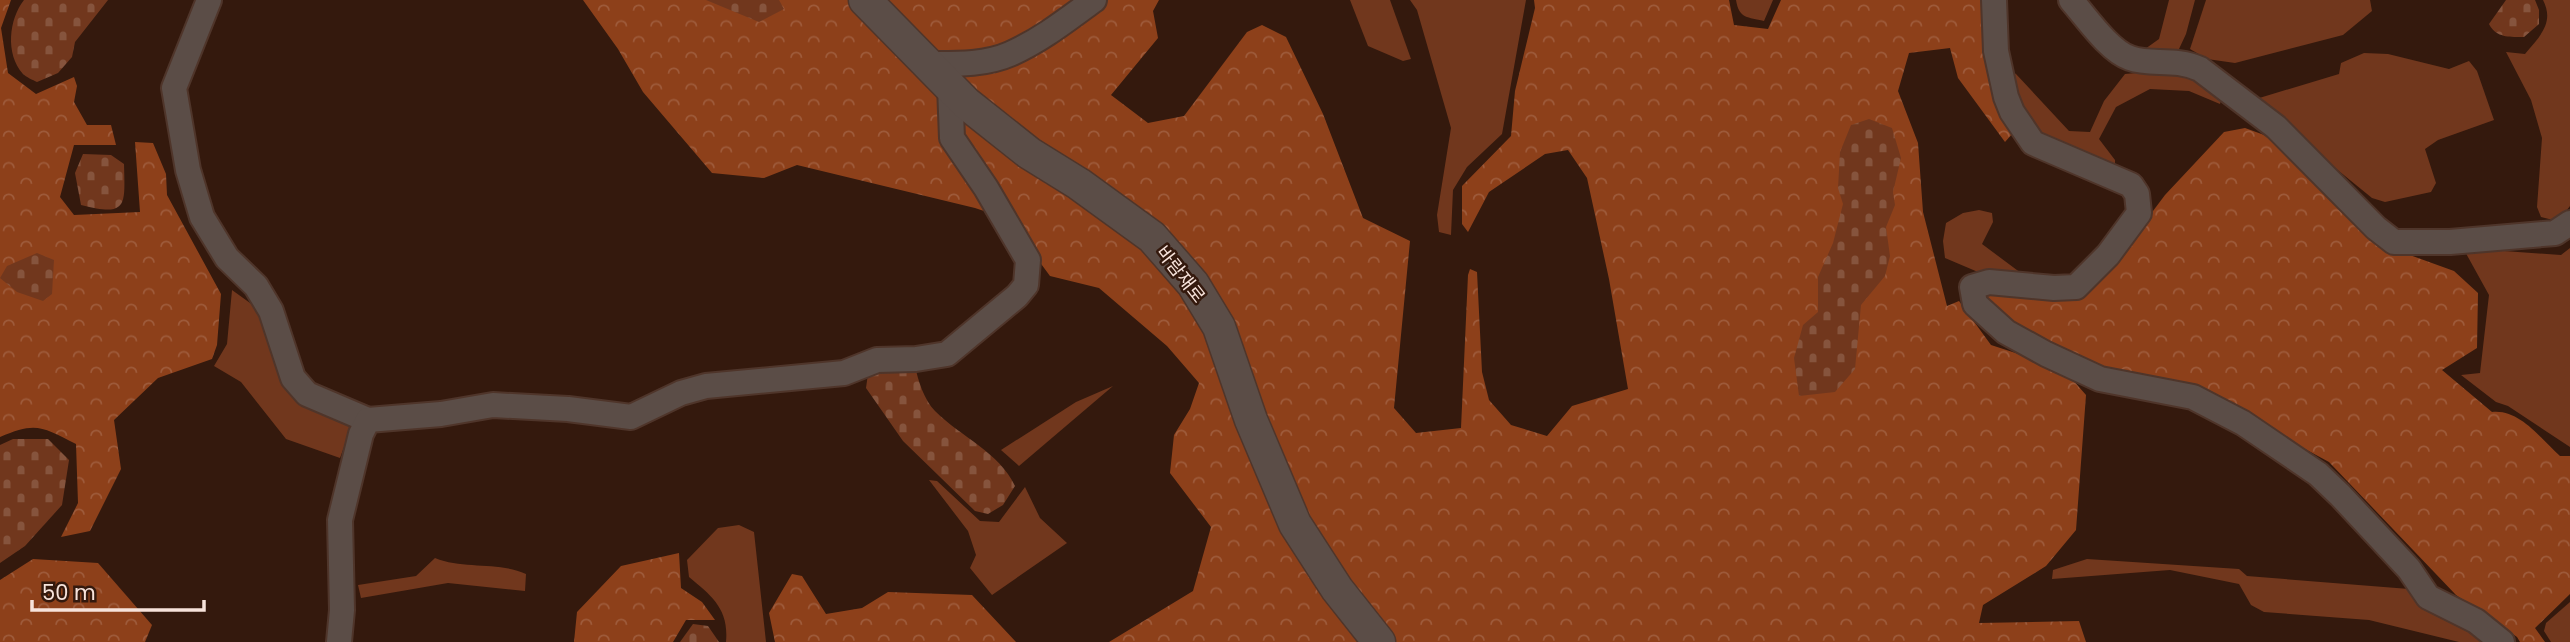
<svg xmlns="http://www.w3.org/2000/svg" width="2570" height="642" viewBox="0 0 2570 642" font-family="Poppins,'Noto Sans KR',sans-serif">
<defs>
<pattern id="forest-crowns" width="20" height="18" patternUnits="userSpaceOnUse" patternTransform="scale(1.75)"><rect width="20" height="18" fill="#8d401a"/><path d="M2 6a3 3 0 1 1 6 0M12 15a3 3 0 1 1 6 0" fill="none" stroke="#9e5b3b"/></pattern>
<pattern id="cemetery-stones" width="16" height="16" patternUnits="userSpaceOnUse" patternTransform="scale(1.75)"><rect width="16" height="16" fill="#71371d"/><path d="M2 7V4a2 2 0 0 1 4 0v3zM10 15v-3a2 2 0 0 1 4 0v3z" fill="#86543d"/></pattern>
</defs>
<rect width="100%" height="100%" fill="#34190d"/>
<g fill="#71371d">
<path d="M1350 0H1390L1411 59 1403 61 1368 46Z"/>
<path d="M1410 0H1526L1502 134 1467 167 1453 190 1451 235 1439 232 1437 215 1451 128 1417 10Z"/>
<path d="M1736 0H1773L1764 21C1748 17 1739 19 1736 0Z"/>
<path d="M2169 0H2195L2186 34 2179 49H2145L2159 39Z"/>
<path d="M2206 0H2370L2372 11 2343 35 2235 63 2207 59 2190 49Z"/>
<path d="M2543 0H2570V206L2563 215 2553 220 2541 217 2537 207 2542 138 2531 100 2506 52 2525 54C2539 37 2555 23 2543 0Z"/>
<path d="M2364 53 2388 54 2449 69 2469 61 2477 71 2494 120 2438 140 2425 149 2436 183 2431 192 2385 202 2372 198 2297 137 2256 99 2339 74 2341 63Z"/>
<path d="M2182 69 2222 97 2220 104 2189 91 2150 89 2116 107 2099 139 2115 160V167L2030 128 2007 70 2016 74 2069 131 2090 132 2104 101 2125 74Z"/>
<path d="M1979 210 1992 213 1993 222 1982 244 2037 285 1978 272 1945 258 1943 241 1946 223 1963 213Z"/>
<path d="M2463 248 2561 255 2570 248V447L2508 406 2496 402 2461 375 2480 373 2489 295Z"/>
<path d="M232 290 257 308 284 388 346 419 351 428 340 458 286 439 241 382 214 366 227 344Z"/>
<path d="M1113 386 1019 466 1001 450 1076 402Z"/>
<path d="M929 480 937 481 980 521 999 522 1025 487 1040 518 1067 543 992 595 970 568 976 555 968 531Z"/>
<path d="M739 525 754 532 766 642H726C729 609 712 596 689 577L687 560 718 528Z"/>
<path d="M435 558C464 570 498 561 526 574L525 591 448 583 361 598 358 585 416 576Z"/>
<path d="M2087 559 2239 569 2247 576 2409 589 2489 642H2459L2369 620 2264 612 2251 605 2239 584 2170 570 2052 579 2053 570Z"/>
<path d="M2570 602V642H2551L2544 631 2546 623Z"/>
</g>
<g fill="url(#forest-crowns)">
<path d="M0 0H11L1 28 8 73 36 94 74 77 77 86 74 102 87 125H111L116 145H74L60 197 74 215 140 212 135 142 153 143 166 174 167 195 221 294 217 345 212 359 158 378 114 420 121 469 90 531 61 537 78 503 76 444C43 427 36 421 0 437Z"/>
<path d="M583 0H1159L1153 11 1158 38 1111 95 1148 123 1184 116 1247 32 1262 25 1286 37 1323 114 1363 218 1410 241 1394 408 1416 433 1461 428 1468 275 1470 269 1477 272 1482 372 1489 400 1511 425 1547 436 1572 406 1628 389 1609 279 1587 178 1568 150 1545 154 1489 192 1468 232 1462 224V186L1511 136 1515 91 1535 8 1534 0H1729L1734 25 1768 29 1781 0H1986L2013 133 2005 142 1958 78 1950 48 1909 53 1898 91 1918 143 1923 212 1947 306 1959 301 1991 345 2037 360 2071 378 2086 395 2076 530 2046 566 1983 605 1979 623 2079 621 2086 642H1109L1193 591 1211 527 1170 473 1174 435 1190 409 1199 383 1167 346 1099 288 1050 276 1008 219 975 208 797 165 764 178 712 173 643 92 618 49Z"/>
<path d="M2245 128 2267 136 2291 151 2318 174 2371 241 2454 271 2478 293 2477 348 2442 370 2492 412C2520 409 2541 439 2560 456H2570V594L2535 628 2545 642H2520L2517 637 2456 595 2329 462 2191 387 2126 376 2017 329 1990 307 1985 293 2045 297 2129 243 2165 195 2224 132Z"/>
<path d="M679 553 681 588 702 602 715 620H686L673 642H574L577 612 621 566Z"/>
<path d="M33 559 98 563 152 625 145 642H0V580Z"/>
<path d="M792 574 802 576 826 614 862 608 888 592 972 595 1016 642H775L769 613Z"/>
</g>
<g fill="url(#cemetery-stones)">
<path d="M24 0H108L75 42 72 57 58 73 37 82C33 80 26 77 23 74 5 54 9 19 24 0Z"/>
<path d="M706 0H779L784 9 759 22Z"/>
<path d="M2506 0H2535L2539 10V24L2524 37C2510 37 2496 38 2489 24Z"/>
<path d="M1869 119 1892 128 1901 158 1893 192 1895 205 1886 227 1890 256 1885 276 1861 305 1855 369 1835 392 1799 396 1794 358 1803 325 1818 312V277L1833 243 1843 204 1838 188 1840 152 1851 125Z"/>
<path d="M83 154 111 155 124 164C125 206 128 217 81 205L75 173Z"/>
<path d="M37 253 54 260 52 294 43 301 17 292 0 278 7 266Z"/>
<path d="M915 366C918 380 924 400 935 411 961 437 999 452 1015 486L1003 505 988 514 975 511 903 441 866 388 868 374Z"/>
<path d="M13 439H48L69 460 62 505 25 546 0 563V445Z"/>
<path d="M693 624 708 626 719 642H680Z"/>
</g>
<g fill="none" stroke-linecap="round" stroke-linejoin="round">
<g stroke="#4f352a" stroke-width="28">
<g id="minor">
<path d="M209 0 174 88 188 170 202 217 227 258 256 286 271 311 293 378 307 394 368 420"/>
<path d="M1994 0 1996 51 2006 97 2012 112 2033 143 2131 185 2137 194 2139 213 2108 255 2076 287 2054 288 1989 282 1972 287 1975 304 2006 332 2046 354 2100 379 2193 397 2243 423 2318 474 2340 495 2409 569 2428 597 2476 621 2502 642"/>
<path d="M2071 0C2086 17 2109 51 2130 58 2151 66 2174 57 2200 69L2276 127 2376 228 2394 242H2450L2555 233 2570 223"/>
<path d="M928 64C955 64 985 65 1010 54 1040 41 1068 19 1094 0"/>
<path d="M339 642 342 610 340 520 361 434 368 420 441 414 493 405 568 409 631 417 681 393 706 386 844 373 877 360 916 359 947 354 1017 296 1026 285 1028 260 986 188 952 138 950 86"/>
</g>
</g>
<g stroke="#4f352a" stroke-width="35">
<path id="tertiary" d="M865 0 966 103 1029 153 1079 184 1152 237 1193 284 1219 327 1251 420 1295 524 1337 589 1379 642"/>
</g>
<use href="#minor" stroke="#5b4d47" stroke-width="24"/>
<use href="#tertiary" stroke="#5b4d47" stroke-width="32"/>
</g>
<g text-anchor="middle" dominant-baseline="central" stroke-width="5" stroke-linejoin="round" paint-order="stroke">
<g font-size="18" fill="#f7e3db" stroke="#34190d">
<text transform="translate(1181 274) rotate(52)">바람재로</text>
</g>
</g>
<path d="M32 600v10h172v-10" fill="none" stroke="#f7e3db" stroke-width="3.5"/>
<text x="42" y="600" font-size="21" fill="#f7e3db" stroke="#34190d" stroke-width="5" paint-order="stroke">50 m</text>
</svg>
